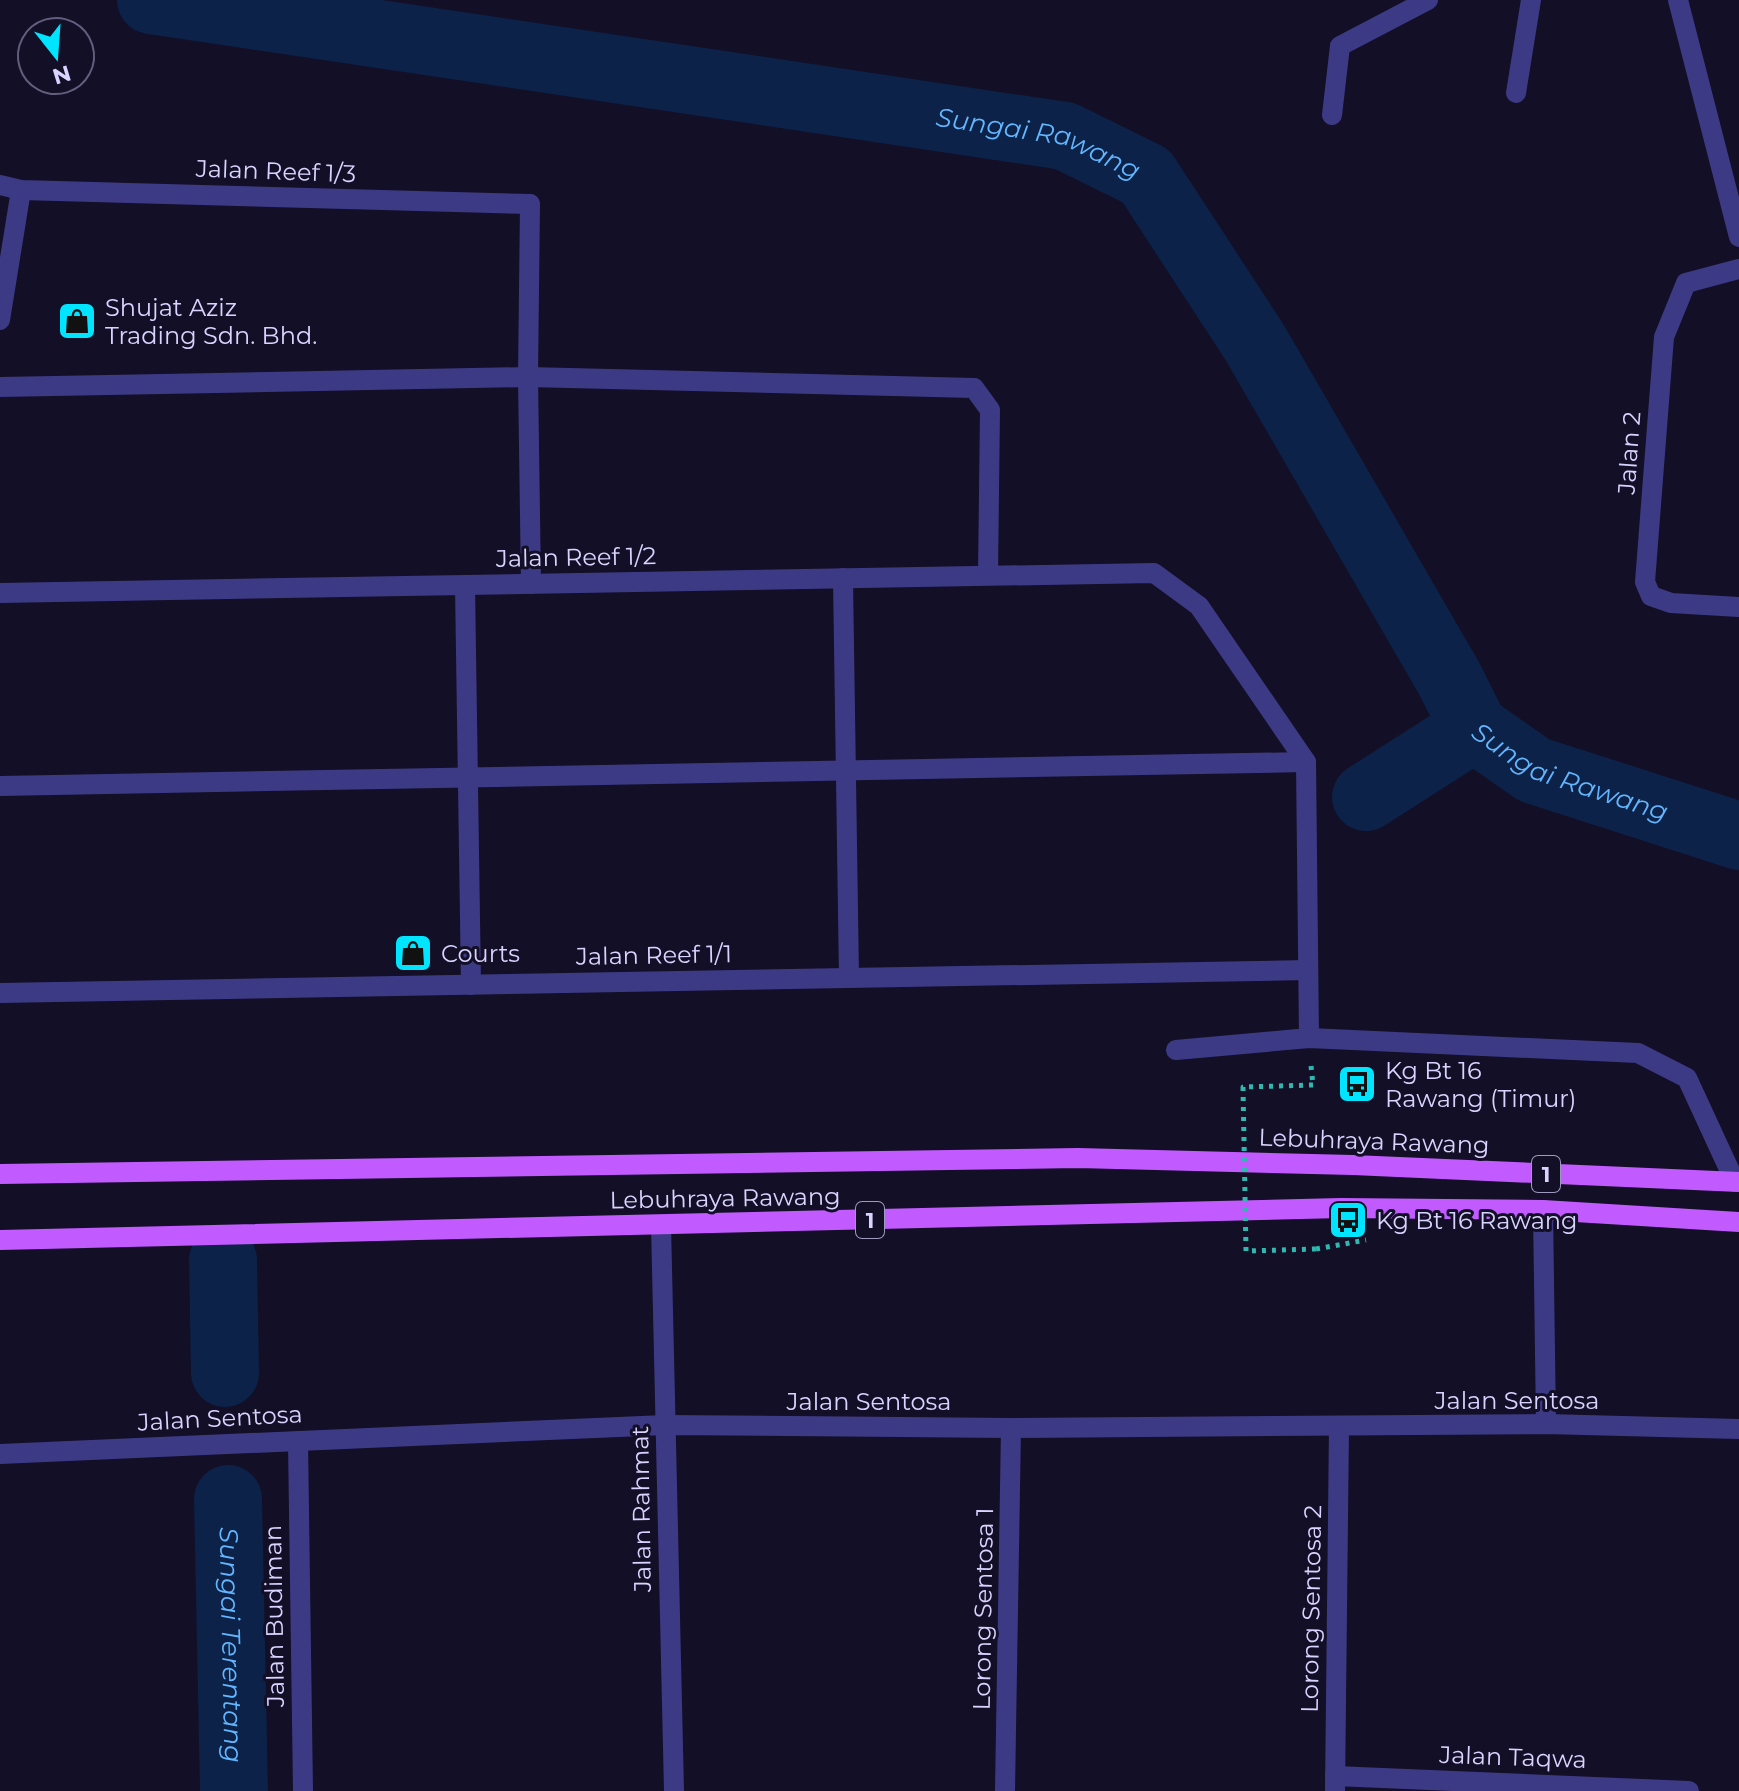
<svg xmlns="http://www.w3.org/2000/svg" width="1739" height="1791" viewBox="0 0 1739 1791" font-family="Montserrat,sans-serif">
<rect width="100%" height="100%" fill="#130f26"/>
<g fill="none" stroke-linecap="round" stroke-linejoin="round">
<g stroke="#0c2248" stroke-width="68">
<path id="s1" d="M151 0 1065 136 1146 176 1255 343 1450 680 1474 728 1534 770 1739 836"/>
<path d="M1366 797 1474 728"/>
<path d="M223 1260 225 1373"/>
<path id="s2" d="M228 1499 234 1791"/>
</g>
<g stroke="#2fb8b0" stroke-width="5" stroke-dasharray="4 6" stroke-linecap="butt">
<path d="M1311 1066 1313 1085"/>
<path d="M1316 1249 1366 1240"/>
</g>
<g stroke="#3d3a85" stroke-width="20">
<path d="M1516 93 1531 0"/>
<path d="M1332 115 1340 46 1428 0"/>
<path d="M530 204 528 377 974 388 990 410 988 575"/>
<path d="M0 387 528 377 531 584"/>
<path d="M843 578 849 978"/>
<path d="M465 585 471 985"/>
<path d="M0 786 1306 762"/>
</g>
<g stroke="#3d3a85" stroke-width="20">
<path d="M1678 0 1739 237"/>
<path d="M0 185 21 190 530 204"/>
<path d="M1739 269 1686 283 1664 337 1645 582 1651 596 1671 603 1739 607"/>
<path d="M0 320 21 190"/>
<path d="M0 593 1154 573 1199 606 1306 762 1309 1038"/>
<path d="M0 993 1308 970"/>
<path d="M1176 1050 1309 1038 1638 1053 1687 1078 1735 1182"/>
<path d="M1543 1210 1546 1424"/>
<path d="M661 1225 674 1791"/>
<path d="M298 1441 303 1791"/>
<path d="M0 1454 665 1425 1011 1428 1546 1424 1739 1429"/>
<path d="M1335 1776 1689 1791"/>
<path d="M1005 1791 1011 1428"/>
<path d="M1335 1791 1339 1427"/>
</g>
<g stroke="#c25bff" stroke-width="20">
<path d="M0 1174 1078 1158 1353 1165 1739 1182"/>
<path d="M0 1240 1341 1208 1543 1210 1739 1222"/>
</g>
<path stroke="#2fb8b0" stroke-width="5" stroke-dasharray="4 6" stroke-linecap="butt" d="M1313 1085 1243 1087 1246 1251 1316 1249"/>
</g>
<defs>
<g id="shop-square" transform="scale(2)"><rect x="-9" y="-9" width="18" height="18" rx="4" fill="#00e5ff" stroke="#130f26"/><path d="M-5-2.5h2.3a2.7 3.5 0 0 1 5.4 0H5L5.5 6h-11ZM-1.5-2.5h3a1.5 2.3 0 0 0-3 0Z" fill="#111"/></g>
<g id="bus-square" transform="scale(2)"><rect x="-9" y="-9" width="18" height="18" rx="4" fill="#00e5ff" stroke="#130f26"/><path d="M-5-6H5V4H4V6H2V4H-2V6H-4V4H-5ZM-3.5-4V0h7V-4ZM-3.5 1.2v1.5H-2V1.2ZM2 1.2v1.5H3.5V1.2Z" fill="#111"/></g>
</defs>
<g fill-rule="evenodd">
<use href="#shop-square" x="77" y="321"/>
<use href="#shop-square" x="413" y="953"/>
<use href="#bus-square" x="1357" y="1084"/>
<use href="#bus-square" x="1348" y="1220"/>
</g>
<g text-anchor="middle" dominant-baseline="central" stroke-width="6" stroke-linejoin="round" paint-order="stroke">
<g fill="#130f26" stroke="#9e99be" stroke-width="2">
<rect x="1532" y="1156" width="28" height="36" rx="6"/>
<rect x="856" y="1202" width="28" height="36" rx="6"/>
</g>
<g font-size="22" font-weight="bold" fill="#d9d4ff">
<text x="1546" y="1174">1</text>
<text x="870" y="1220">1</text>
</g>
<g font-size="24" fill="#d9d4ff" stroke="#130f26">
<text transform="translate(276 171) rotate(2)">Jalan Reef 1/3</text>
<text transform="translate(1629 453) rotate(-86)">Jalan 2</text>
<text transform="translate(576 557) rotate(-1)">Jalan Reef 1/2</text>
<text transform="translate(654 955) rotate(-1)">Jalan Reef 1/1</text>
<text transform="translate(1374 1141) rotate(2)">Lebuhraya Rawang</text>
<text transform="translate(725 1198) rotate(-1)">Lebuhraya Rawang</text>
<text x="1517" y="1400">Jalan Sentosa</text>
<text x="869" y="1401">Jalan Sentosa</text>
<text transform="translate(220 1418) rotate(-3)">Jalan Sentosa</text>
<text transform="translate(641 1509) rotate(-91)">Jalan Rahmat</text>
<text transform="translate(983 1609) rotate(-89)">Lorong Sentosa 1</text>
<text transform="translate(1311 1609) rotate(-89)">Lorong Sentosa 2</text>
<text transform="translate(274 1616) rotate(-91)">Jalan Budiman</text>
<text transform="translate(1513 1757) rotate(2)">Jalan Taqwa</text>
</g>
<g font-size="24" fill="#d9d4ff" stroke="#130f26" text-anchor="start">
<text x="105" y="307">Shujat Aziz<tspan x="105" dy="28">Trading Sdn. Bhd.</tspan></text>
<text x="441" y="953">Courts</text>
<text x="1385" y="1070">Kg Bt 16<tspan x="1385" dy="28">Rawang (Timur)</tspan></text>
<text x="1376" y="1220">Kg Bt 16 Rawang</text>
</g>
<g font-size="26" font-style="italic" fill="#62b6ff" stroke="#130f26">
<text stroke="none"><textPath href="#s1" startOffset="900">Sungai Rawang</textPath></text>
<text stroke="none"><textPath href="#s1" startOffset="1764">Sungai Rawang</textPath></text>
<text stroke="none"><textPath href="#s2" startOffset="146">Sungai Terentang</textPath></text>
</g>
</g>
<g transform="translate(56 56) rotate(163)"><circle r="38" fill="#130f26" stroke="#625e7d" stroke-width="2"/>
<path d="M0-6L14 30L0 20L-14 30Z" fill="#00e5ff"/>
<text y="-12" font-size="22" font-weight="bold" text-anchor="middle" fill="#d9d4ff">N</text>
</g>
</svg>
